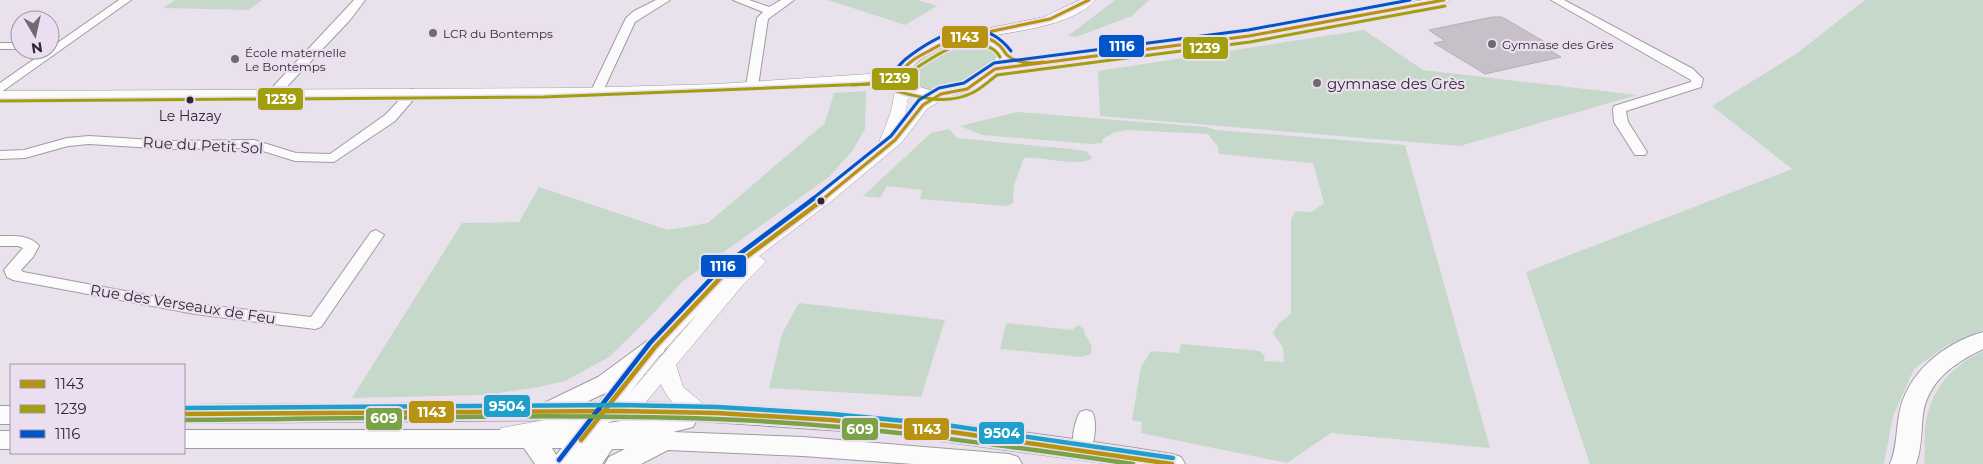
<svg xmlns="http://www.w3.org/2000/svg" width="1983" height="464" viewBox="0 0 1983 464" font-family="Montserrat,sans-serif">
<rect width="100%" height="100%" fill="#e9e2ec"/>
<g fill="#c6d8c9">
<path d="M175 0H262L248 10 163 8Z"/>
<path d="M828 0H918L937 6 905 25Z"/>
<path d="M1115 0H1149L1132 16 1076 37 1068 36Z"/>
<path d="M1865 0H1983V330L1947 345 1914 369 1893 416 1884 464H1590L1526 272 1792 169 1712 106 1796 54Z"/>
<path d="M1364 30 1423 70 1637 95 1460 146 1100 116 1098 71Z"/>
<path d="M960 40C975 40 989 41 1000 52L998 60C987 69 975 81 961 87 942 95 912 93 905 72 917 56 941 44 960 40Z"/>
<path d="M866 91 865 129 852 151 829 177 683 281 649 318 609 357 565 381 534 388 483 395 352 398 462 223 519 222 539 187 668 230 708 223 825 123 834 93Z"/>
<path d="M1017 112 1206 127 1216 130 1405 145 1490 448 1331 433 1287 463 1141 433 1142 422 1132 420 1141 367 1151 351 1179 353 1181 344 1260 351 1265 357 1263 361 1284 362 1283 348 1273 333 1279 323 1291 314V219L1296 211 1312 212 1324 203 1313 163 1219 154 1218 147 1208 134 1125 130 1113 133 1103 139 1102 143 1090 144 982 135 960 126Z"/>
<path d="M949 129 957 138 1071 149 1086 151 1092 158C1080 168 1042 156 1024 158L1014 185 1013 203 1007 206 920 199 922 190 887 186 880 198 863 196 931 133Z"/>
<path d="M799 303 945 320 921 397 769 388 782 334Z"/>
<path d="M1006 323 1072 330 1078 325 1084 329C1084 338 1094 342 1091 354L1081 357 1000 349Z"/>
<path d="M1983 351V464H1924C1926 450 1923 435 1926 421 1932 388 1953 365 1983 351Z"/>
</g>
<path fill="#c6c0c8" stroke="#b4aeb6" d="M1492 17H1502L1550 45 1544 47 1561 57 1485 74 1434 43 1445 41 1429 30Z"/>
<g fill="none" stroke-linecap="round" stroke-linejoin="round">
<g stroke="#a09ba2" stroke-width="2">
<g id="minor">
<path d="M119 0H131L0 93V83Z"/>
<path d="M354 0H365L350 20 277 97H269L267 94 269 91Z"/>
<path d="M656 0H670L635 22 603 91 597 95 593 94 591 91 626 18 634 11Z"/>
<path d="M733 0H749L769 7 781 0H794L768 19 758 86 752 90 746 86 757 18 763 12Z"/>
<path d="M1551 0H1564L1693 69 1703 79 1701 87 1626 111 1628 122 1647 152 1645 155H1635L1614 122 1613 109 1614 106 1691 82V80Z"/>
<rect x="0" y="43" width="20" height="6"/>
<path d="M413 89 419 93 395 121 334 162 295 161 253 148 169 149 89 144 68 146 25 158 0 159V151L24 150 67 138 89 136 169 141 254 140 296 153 330 154 385 115 409 90Z"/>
<path d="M376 230 384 235 321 327 315 329 195 314 13 280 7 277 4 270 23 248 18 246H0V236C13 236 30 234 39 246L33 257 21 270 23 272 195 304 311 317 371 232Z"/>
<path d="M1086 410 1092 412C1098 422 1094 445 1089 454L1082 456 1075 454C1070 445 1074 422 1080 412Z"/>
</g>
</g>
<g stroke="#a09ba2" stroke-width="1">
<path id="tertiary" d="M1080 0H1095C1076 24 1019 31 990 36 1000 39 1006 44 1012 52L1009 63 1249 32 1423 0H1450L1444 4 1249 40 999 73 974 89 945 98 928 108 901 143 829 203 759 256 766 261 763 265 742 286 676 365 683 387 706 406 709 412 706 418 698 420C680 414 668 400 661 384L635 415 581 430 509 442 501 440 498 434 501 428 594 411 596 405 648 342 720 268 817 195 881 144 879 142C888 121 898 98 893 76L870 82 717 92 576 96 0 99V91L576 88 717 84 869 74 898 66 914 52 945 37 1044 17ZM968 40C980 41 990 43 998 52 992 76 953 91 931 90 923 89 916 85 909 82L907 75C917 55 947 43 968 40ZM909 93 925 97 918 102 904 119ZM699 312 629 394 662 352Z"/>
</g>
<g stroke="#a09ba2" stroke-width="2">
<g id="secondary">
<path d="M1983 332V349C1954 363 1928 381 1923 414 1921 431 1922 448 1916 464H1890C1897 448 1896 431 1899 415 1906 373 1944 343 1983 332Z"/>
<path d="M655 339 663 341 666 347 663 353 614 389 586 402C782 401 978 423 1172 454L1181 457 1185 464H1112L888 434 696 421 693 427 673 432 803 437 1009 454 1018 457 1022 464H913L803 456 668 450 641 464H605L609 457 625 449H612L602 464H535L524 448H184V430H576L583 420 184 423V405L544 403 598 377 647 341ZM610 420H627L608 423ZM552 448H562L556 455Z"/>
<rect x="0" y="406" width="11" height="18"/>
<rect x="0" y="431" width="11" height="18"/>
</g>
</g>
<use href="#minor" fill="#fcfbfc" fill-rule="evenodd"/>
<use href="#tertiary" fill="#fcfbfc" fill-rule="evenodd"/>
<use href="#secondary" fill="#fcfbfc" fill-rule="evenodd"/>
<g stroke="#ebdef0" stroke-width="6">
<g id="bus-1-far1">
<path d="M978 34 1050 19 1089 0"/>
<path d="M903 85 900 75C906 63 917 57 929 51 949 39 980 27 1000 46 1003 49 1005 53 1007 55 1017 64 1032 64 1044 62"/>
<path d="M822 200 895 140 923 105 941 94 967 89 995 69 1249 36 1444 0"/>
</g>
</g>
<g stroke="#ebdef0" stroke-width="8">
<g id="bus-1">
<path d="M184 414 619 411 717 413 831 420 945 431 1172 464"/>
<path d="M581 440 655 347 726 272 824 199"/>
</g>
</g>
<g stroke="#ebdef0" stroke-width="6">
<g id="bus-2">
<path d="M852 85C868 84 886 83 901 76 927 65 946 41 978 44 987 46 995 48 1000 57"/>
<path d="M0 101 544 97 870 84C902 91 940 109 972 93 981 89 989 81 997 75L1250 42 1445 6"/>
</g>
</g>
<g stroke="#ebdef0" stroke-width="6">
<g id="bus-3-far1">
<path d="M897 87 894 74C899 63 908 57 918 50 949 29 984 16 1011 51"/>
<path d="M811 200 891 136 919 100 939 88 964 83 994 63 1248 30 1410 0"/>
</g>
</g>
<g stroke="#ebdef0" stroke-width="8">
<path id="bus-3" d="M559 460 650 343 722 267 813 199"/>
</g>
<g stroke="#ebdef0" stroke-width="8">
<path id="bus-4" d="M184 420C361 419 538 413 715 419 855 424 994 444 1133 464"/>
</g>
<g stroke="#ebdef0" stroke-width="8">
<path id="bus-5" d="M184 408 619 405 717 407 832 414 946 425 1173 458"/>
</g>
<use href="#bus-1-far1" stroke="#b69411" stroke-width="3"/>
<use href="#bus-1" stroke="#b69411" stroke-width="4.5"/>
<use href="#bus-2" stroke="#a19f0e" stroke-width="3"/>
<use href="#bus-3-far1" stroke="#0055c8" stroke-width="3"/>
<use href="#bus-3" stroke="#0055c8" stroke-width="4.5"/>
<use href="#bus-4" stroke="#7aa246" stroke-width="4.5"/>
<use href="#bus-5" stroke="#1fa0cb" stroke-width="4.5"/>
</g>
<g fill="#6f6a72" stroke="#ebdef0" stroke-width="2">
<circle cx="433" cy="33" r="5"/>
<circle cx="1492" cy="44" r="5"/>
<circle cx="235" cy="59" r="5"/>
<circle cx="1317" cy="83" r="5"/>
</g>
<g fill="#2e2930" stroke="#ebdef0" stroke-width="2">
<circle cx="190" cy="100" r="4.5"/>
<circle cx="821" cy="201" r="4.5"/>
</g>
<g text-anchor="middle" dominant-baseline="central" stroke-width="4.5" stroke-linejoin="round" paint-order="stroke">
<g font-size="12" fill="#2e2930" stroke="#ebdef0" text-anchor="start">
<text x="443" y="33">LCR du Bontemps</text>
<text x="1502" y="44">Gymnase des Grès</text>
<text x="245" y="52">École maternelle<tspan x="245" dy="14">Le Bontemps</tspan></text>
</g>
<g font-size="14" fill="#2e2930" stroke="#ebdef0">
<text x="190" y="116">Le Hazay</text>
</g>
<g font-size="15" fill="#2e2930" stroke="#ebdef0" text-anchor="start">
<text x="1327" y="83">gymnase des Grès</text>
</g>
<g font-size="15" fill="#2e2930" stroke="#ebdef0">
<text transform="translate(203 145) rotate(3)">Rue du Petit Sol</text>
<text transform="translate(183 304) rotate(9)">Rue des Verseaux de Feu</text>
</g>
</g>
<g stroke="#ebdef0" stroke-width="2">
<rect x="941" y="25" width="48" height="24" rx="5" fill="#b69411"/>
<rect x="1098" y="34" width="47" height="24" rx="5" fill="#0055c8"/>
<rect x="1182" y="36" width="47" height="24" rx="5" fill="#a19f0e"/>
<rect x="871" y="67" width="48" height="24" rx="5" fill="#a19f0e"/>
<rect x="257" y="87" width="47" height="24" rx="5" fill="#a19f0e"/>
<rect x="700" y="254" width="47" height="24" rx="5" fill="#0055c8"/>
<rect x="483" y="394" width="48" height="24" rx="5" fill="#1fa0cb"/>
<rect x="408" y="400" width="47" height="24" rx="5" fill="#b69411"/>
<rect x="365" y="407" width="38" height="24" rx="5" fill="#7aa246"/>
<rect x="841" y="417" width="38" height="24" rx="5" fill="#7aa246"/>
<rect x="903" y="417" width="47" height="24" rx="5" fill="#b69411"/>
<rect x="978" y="421" width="47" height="24" rx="5" fill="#1fa0cb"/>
</g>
<g font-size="14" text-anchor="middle" font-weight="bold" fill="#fff">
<text x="965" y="42">1143</text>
<text x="1122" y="51">1116</text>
<text x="1205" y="53">1239</text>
<text x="895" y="83">1239</text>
<text x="281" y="104">1239</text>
<text x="723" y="271">1116</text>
<text x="507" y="411">9504</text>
<text x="432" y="417">1143</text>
<text x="384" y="423">609</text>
<text x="860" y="434">609</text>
<text x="927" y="434">1143</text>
<text x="1002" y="438">9504</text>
</g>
<rect x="10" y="364" width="175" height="90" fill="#ebdef0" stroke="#9f96a3"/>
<rect x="20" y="380" width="25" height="8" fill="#b69411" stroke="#9f96a3"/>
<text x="55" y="389" font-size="15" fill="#2e2930">1143</text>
<rect x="20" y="405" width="25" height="8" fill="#a19f0e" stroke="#9f96a3"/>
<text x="55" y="414" font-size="15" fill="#2e2930">1239</text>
<rect x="20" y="430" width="25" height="8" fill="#0055c8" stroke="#9f96a3"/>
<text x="55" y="439" font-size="15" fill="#2e2930">1116</text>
<g transform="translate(35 35) rotate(171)"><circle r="24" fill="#ebdef0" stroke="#9f96a3"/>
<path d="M0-4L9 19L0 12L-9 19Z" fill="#6f6a72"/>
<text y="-8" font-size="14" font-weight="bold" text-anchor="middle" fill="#2e2930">N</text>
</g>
</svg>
